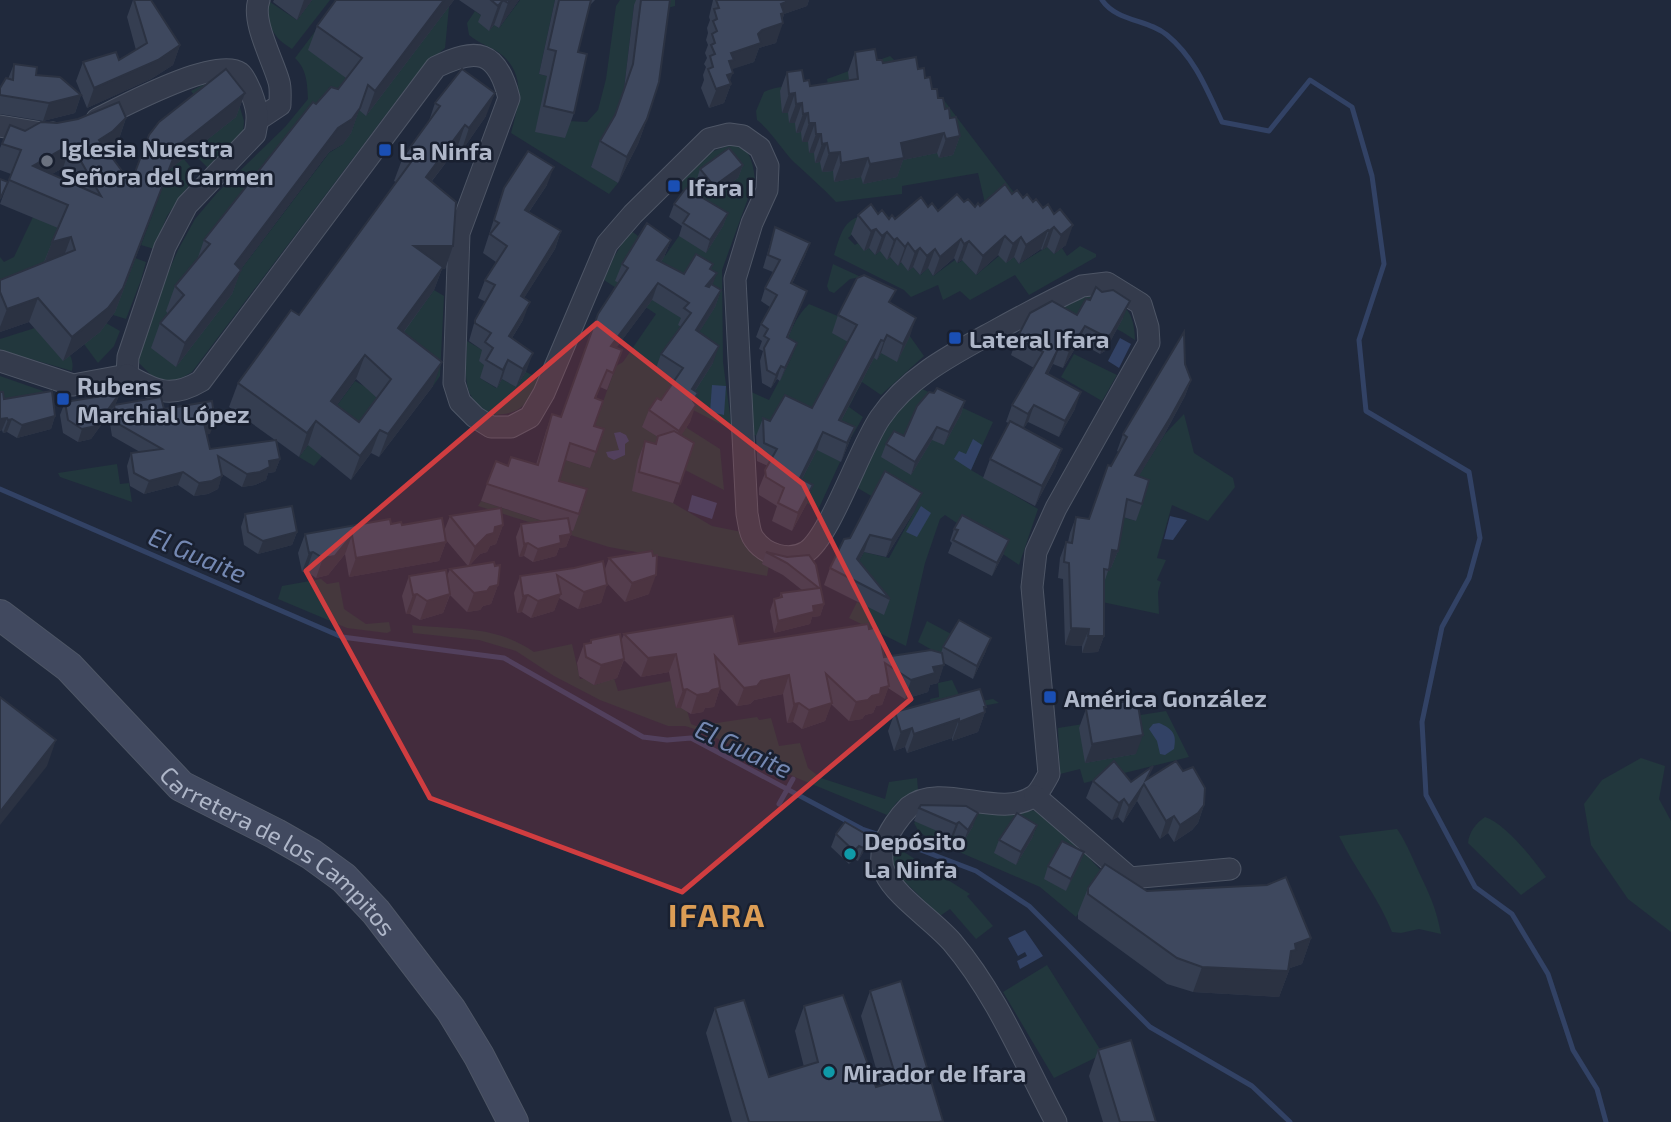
<svg xmlns="http://www.w3.org/2000/svg" width="1671" height="1122" viewBox="0 0 1671 1122" font-family="'Exo 2',sans-serif">
<rect width="100%" height="100%" fill="#20293c"/>
<g fill="#22373d" fill-rule="evenodd">
<path d="M267 0 297 20 312 0H330L292 49C271 36 270 27 265 3Z"/>
<path d="M339 0 449 7 445 48 425 65 403 92 192 372 171 384 157 381 137 361 140 336 178 250 195 219 217 193 285 127 308 99C307 82 307 70 295 58ZM353 127 343 144 329 153 226 289 175 319Z"/>
<path d="M520 0H555L539 74 547 76 568 121 587 122 598 110 606 79 616 6 620 0H675V6L664 9 634 5 624 89 606 140 591 166 618 183 609 194 511 133C518 107 527 76 502 55 493 47 479 44 469 35L467 23 475 11 499 28Z"/>
<path d="M890 56 912 77 930 98 943 99 1018 198 987 212 978 173 902 186V194L836 202C823 188 809 176 795 163 781 149 773 133 757 120L756 111 764 92C788 81 805 89 829 94L827 79Z"/>
<path d="M214 79 232 81 244 121 243 133 208 168 192 152 236 116 202 105 191 91Z"/>
<path d="M737 143C751 151 753 164 755 179L722 270 723 362 732 430 693 410 687 418V428L720 449 724 490 685 470 673 503 712 526 742 532 770 559 767 576 609 547 478 506 481 501 573 531 553 498 565 460 590 468 588 443 616 366 623 362 656 314 604 280 614 257 630 230 665 256 702 203 677 186 710 152Z"/>
<path d="M183 158 193 170 194 178 167 216 154 249 141 245 169 170Z"/>
<path d="M79 186 33 287 0 300V257L4 262 14 257 33 217Z"/>
<path d="M884 212 894 222 864 224 848 238 855 245 858 243 864 250 869 248 875 255 880 251 887 259 890 257 898 266 901 262 913 267 920 275 928 268 933 276 955 260 958 263 963 260 976 275 999 256 1014 257 1019 264 1047 247 1054 254 1062 248 1067 256 1080 246 1096 254V257L1029 295 1015 275 970 300 960 291 943 300 938 285 911 297 904 290 834 255C845 219 847 217 884 212Z"/>
<path d="M135 258 146 262 141 280 126 319 113 315Z"/>
<path d="M833 264 861 277 850 279 834 293 829 291 827 286Z"/>
<path d="M434 290 444 296 440 376 433 386 408 367 351 445 326 459 322 456 314 466 299 457 355 381 364 386Z"/>
<path d="M1087 294C1119 301 1134 303 1135 340 1101 317 1081 316 1042 316Z"/>
<path d="M809 304 840 317 890 308 924 356 881 395 862 382 849 407 863 417 851 438 818 510 807 503 775 446 753 434 749 391 769 400 792 356 784 349C790 332 796 316 809 304Z"/>
<path d="M106 323 120 331 114 346 98 363 84 344Z"/>
<path d="M38 327C53 339 77 350 72 371L0 350V339Z"/>
<path d="M467 341 484 351 486 367 480 378 496 388 502 379 516 387 526 372 538 378C527 406 522 414 491 415 484 409 474 402 470 394 463 379 467 356 467 341Z"/>
<path d="M1074 354 1117 375 1102 401 1061 377Z"/>
<path d="M0 376 43 391 45 398 0 400Z"/>
<path d="M918 387 993 422 971 470 1038 509 1019 565 945 515 940 519 925 563 906 646 849 618 857 602 864 605 851 576 864 552 889 558 915 510 873 497 856 487 878 438Z"/>
<path d="M1184 414 1194 453 1233 478 1235 487 1208 521 1172 505 1157 558 1166 560 1157 580 1161 582 1158 592 1159 614 1102 602 1106 567 1111 568 1087 523 1093 508 1136 521V480L1165 434Z"/>
<path d="M117 464 120 484 129 483 132 502 60 477 58 473Z"/>
<path d="M321 579 327 584 339 582 344 609 366 624 389 622 391 631 387 633 347 628 278 599 282 586Z"/>
<path d="M927 621 953 635 941 655 918 642Z"/>
<path d="M412 625C456 630 496 625 534 652L572 644 580 679 590 677 591 682 594 685 614 678 618 691 671 681 676 708 686 707 691 724 696 726 757 717 759 720 771 718 779 746 800 743 808 768 821 778 885 799 889 782 917 778 918 790 897 802 887 815 797 778 704 732 685 726H668L600 700 554 676 516 651 479 640 413 633Z"/>
<path d="M952 680 961 699 969 703 993 699 999 703 934 714 930 699 939 697 938 683Z"/>
<path d="M1166 711 1189 757 1084 783 1080 769 1060 774 1058 728Z"/>
<path d="M1641 758 1665 766 1659 799 1671 821V932L1628 899 1591 845 1584 804 1602 780Z"/>
<path d="M926 811C950 812 973 813 996 813 1008 813 1028 807 1039 812 1087 832 1094 899 1161 889L1151 913 1096 889 1076 917 1040 887 934 841 919 832 914 823Z"/>
<path d="M1485 817C1506 824 1533 859 1546 877L1521 895 1468 843C1469 832 1476 823 1485 817Z"/>
<path d="M1397 829C1404 839 1408 848 1413 859 1426 889 1435 901 1441 934L1419 929 1401 933 1392 932C1379 898 1355 869 1339 836Z"/>
<path d="M893 845 970 894 967 896 993 926 976 939 950 909 940 916 898 875 892 865Z"/>
<path d="M1047 965 1103 1054 1054 1078 1003 992Z"/>
</g>
<g fill="#324265">
<path d="M1120 338 1131 344 1119 368 1108 361Z"/>
<path d="M712 385 726 386 724 415 710 412Z"/>
<path d="M620 432 626 435 629 441 625 444V455L614 460 608 457 606 452 619 450 614 433Z"/>
<path d="M973 439 982 445 971 470 954 459 959 451 966 454Z"/>
<path d="M692 495 717 503 712 519 688 511Z"/>
<path d="M921 506 931 513 917 537 906 532Z"/>
<path d="M1170 516 1187 520 1173 540 1164 539Z"/>
<path d="M1159 723C1173 729 1177 734 1174 749L1165 755 1160 754 1157 741 1149 729 1153 724Z"/>
<path d="M1025 930 1043 956 1020 969 1017 961 1027 956 1025 952 1018 956 1008 938Z"/>
</g>
<g fill="none" stroke-linecap="round" stroke-linejoin="round">
<g stroke="#324265" stroke-width="5">
<path d="M1102 0C1117 22 1148 19 1167 35 1195 58 1207 90 1222 122L1269 131 1310 80 1352 107 1372 176 1384 264 1359 340 1366 411 1469 472 1480 538 1469 578 1442 627 1422 722 1426 795 1475 887 1512 914 1548 974 1573 1050 1597 1089 1606 1122"/>
<path d="M0 489 342 637 504 658 643 737 667 740 691 738 862 829 883 836"/>
<path d="M779 804 793 779"/>
<path d="M892 839 976 871 1029 906 1150 1027 1252 1086 1290 1122"/>
</g>
<g stroke="#4e5666" stroke-width="23">
<g id="street">
<path d="M259 0C251 21 273 60 279 82 281 89 280 97 280 105L259 119"/>
<path d="M97 119C122 107 216 56 240 73 245 77 248 86 251 92 257 108 259 117 255 134L187 205 165 247 128 357 127 375"/>
<path d="M0 126 48 134 53 133"/>
<path d="M0 361 73 385 127 375"/>
<path d="M127 375C155 391 171 399 201 381L436 67C477 47 497 50 509 98L459 233 454 383 460 402 475 417 491 427H511L530 417 544 393 607 244 633 214 709 139 729 134 743 136 760 148 768 166 767 190 752 223 735 279 747 514C749 522 749 533 754 539 765 555 789 562 806 552 830 537 860 447 880 418 908 377 951 355 993 332 1022 316 1052 300 1082 286L1107 283 1141 304 1148 327 1149 343 1056 508 1036 552 1032 587 1049 774C1045 781 1040 792 1034 796 1000 820 941 781 909 807 904 812 899 818 895 824 885 839 877 856 885 873 896 897 934 921 952 942 997 995 1024 1062 1056 1122"/>
<path d="M1035 796 1130 878 1230 869"/>
</g>
</g>
<g stroke="#4e5666" stroke-width="32">
<g id="secondary">
<path id="s1" d="M0 615 69 667 181 786 276 834 311 854 344 878 376 912 451 1010 479 1056 513 1122"/>
</g>
</g>
<use href="#street" stroke="#343b4c" stroke-width="21"/>
<use href="#secondary" stroke="#41495f" stroke-width="30"/>
</g>
<g fill="#353e51" fill-rule="evenodd">
<path d="M133 0H151L180 45 173 65 151 79 87 108 76 81 83 62 119 60 136 50 127 17Z"/>
<path d="M274 0H312L297 20 273 2Z"/>
<path d="M336 0H454L366 116 359 110 351 133 343 144 329 152 241 269 232 294 176 367 151 348 160 323 168 314 166 311 175 286 197 260 204 240 316 104 338 89 346 78 308 50 317 26Z"/>
<path d="M459 0H519L499 28 494 25 489 31 478 22 481 15Z"/>
<path d="M555 0H595L589 6 578 52 574 113 565 138 535 132 547 76 539 74Z"/>
<path d="M636 0H670L647 119 638 144 618 183 591 167 600 141 614 117 624 89 634 5Z"/>
<path d="M713 0H809L807 6 784 14 776 43 759 48 754 62 731 69 730 81 731 84 724 103 709 108 701 88 704 80 703 75 706 67 704 64 707 58 705 53 708 45 706 40 708 33 707 28 710 20 709 17Z"/>
<path d="M855 52 883 63 918 69 945 109 960 136 953 155 939 158 937 153 903 160 897 177 863 184 861 177 834 182 833 171 822 172 820 162 815 163 814 153H809L808 142H802L801 132 796 133 795 123H789L788 113H782L780 91 787 72 804 81 810 86 849 80 848 72Z"/>
<path d="M14 64 81 95 75 113 43 121 0 114V88L8 79Z"/>
<path d="M245 93 236 117 169 170 115 312 100 332 63 361 29 322 0 332V280L44 262 58 228 0 204 11 174 0 170V148L10 125 25 131 57 123 126 118 118 142 108 151 131 183ZM63 168 71 183 52 174Z"/>
<path d="M435 103 486 116 461 152 457 148 432 181 453 246 445 269H442L434 290 404 332 433 386 379 457 371 453 351 480 308 445 299 457 277 441 280 459 275 472 268 473 266 480 255 485 242 487 222 474 218 489 208 494 194 496 178 485 144 494 130 486 127 466 131 453 140 452 112 436 109 418 112 410 91 439 78 442 63 433 60 415 65 402 120 393 115 405 164 409 210 434H207L210 449 275 440 229 407 238 383 299 315 396 182 394 181 403 157 428 124ZM356 379 377 398 359 422 337 405Z"/>
<path d="M743 165 738 178 709 199 696 182 700 169Z"/>
<path d="M547 185 529 212 561 231 555 249 524 298 523 320 512 338 526 372 516 387 502 379 497 388 480 378 484 365 479 361 482 350 469 341 475 320 486 302 478 298 485 280 496 262 483 253 504 188Z"/>
<path d="M1012 194 1043 208 1048 204 1066 245 1054 254 1047 247 1042 250 1041 249 1019 264 1014 257 1006 263 998 255 976 275 962 260 957 263 954 258 933 276 928 268 920 275 913 267 908 271 901 262 898 266 890 257 887 260 880 251 875 255 869 248 864 251 851 234 858 215 878 214 889 219H895L928 207 938 211 964 202 975 207Z"/>
<path d="M674 204 728 213 723 226 706 253 679 236 682 226 669 217Z"/>
<path d="M775 227 810 243 805 256 792 284 807 291 788 338 792 356 780 381 777 379 771 388 762 383 760 361 763 351 759 349 762 341 756 337 761 324 770 307 761 301 765 288 773 272 763 268Z"/>
<path d="M671 240 664 257 661 262 684 274 713 264 711 269 713 285 721 290 715 307 699 332 713 363 695 391V403L690 422 681 435 694 443 673 503 632 491 638 460 645 441 655 444 658 437 642 427 649 410 661 400 673 383 655 371 661 354 681 327 678 325 681 318 652 300 616 348 622 350 607 390 600 387 596 398 594 426 604 429 590 468 565 460 559 481 579 514 573 531 570 530 571 534 566 547 559 548 556 556 533 562 524 556 519 557 516 537 521 524 543 521 481 501 487 484 508 466 536 465 546 431 552 414 561 417 619 283 615 281 622 264Z"/>
<path d="M891 303 910 336 897 362 881 353 877 360 874 358 841 421 855 427 848 445 841 462 817 450 802 479 807 503 792 531 772 521 777 506 759 495V488L768 466 757 461 756 436 763 418 770 421 812 408 848 342 832 333 838 315Z"/>
<path d="M1077 315 1123 318 1105 351 1100 354 1079 342 1063 368 1053 364 1048 374 1075 409 1059 437 1028 422 1024 428 1062 449 1055 468 1035 506 983 478 990 459 1009 423 1006 422 1012 405 1034 368 1011 355 1017 338Z"/>
<path d="M1185 364 1191 380 1185 396 1164 435 1138 477 1142 504 1136 521 1123 517 1118 551 1111 568H1109L1104 583V636L1098 652 1082 653V646L1065 645 1063 579 1058 578 1060 558 1066 542H1068L1070 533 1076 517 1089 519 1111 466 1119 452 1117 451 1123 434Z"/>
<path d="M0 392 4 399 55 416 51 429 17 438 7 432 3 433 2 430 0 431Z"/>
<path d="M965 401 961 414 944 445 932 440 911 475 881 457 886 444 904 436Z"/>
<path d="M915 510 886 557 864 552 859 561 890 599 884 615 824 585 830 568 850 538Z"/>
<path d="M245 514 297 532 292 545 258 554 244 545 241 527Z"/>
<path d="M450 516 503 525 496 544 490 546 487 552 480 554 469 566 498 585 491 604 483 606 480 610 467 612 450 595 443 613 420 620 410 614H406L402 596 409 576H447L450 569 468 566 446 540V542L439 561 349 577 345 554 328 575 316 578 306 571 302 572 298 553 305 534 391 524 444 531Z"/>
<path d="M954 529 1004 553 992 576 948 553 952 543 950 541Z"/>
<path d="M766 552 787 557 809 555 824 604 820 616 812 617 810 624 774 633 770 611 774 599 779 598 781 593 802 590 783 575 762 564Z"/>
<path d="M609 558 649 594 625 602 607 583 601 603 578 609 559 598 554 611 531 618 522 612 517 613 514 593 520 576 605 569Z"/>
<path d="M869 629 884 657 941 653 943 647 986 651 973 679 944 663 938 683 930 685 928 692 905 699 888 688 882 705 876 706 873 713 865 715 862 719 849 721 831 704 825 721 802 729 793 722 787 723 783 694 754 700 750 704 737 706 720 688 714 707 705 708 703 712 691 714 681 708H676L669 672 641 677 624 660 617 678 594 685 579 676 577 663 584 644 589 643 591 640 621 641 624 634 739 644Z"/>
<path d="M1086 709 1136 754 1085 763 1079 728Z"/>
<path d="M984 710 985 712 978 732 952 741V738L907 753 905 747 894 751 888 731 895 712Z"/>
<path d="M1149 778 1204 805 1198 823 1192 830 1174 842 1168 833 1160 839 1137 801 1123 823 1118 817 1112 820 1086 798 1093 781 1131 782Z"/>
<path d="M919 808 973 826 963 843 954 835 951 837 914 821Z"/>
<path d="M1037 825 1032 838 1016 865 994 853 999 840Z"/>
<path d="M836 834 865 849 858 861 854 859 849 864 831 847Z"/>
<path d="M1084 852 1079 865 1066 891 1044 879 1048 866Z"/>
<path d="M1088 888 1147 891 1311 938 1302 964 1290 968 1279 997 1193 992 1167 984 1078 919V913Z"/>
<path d="M870 991 943 1122H732L706 1033 715 1008 769 1077 804 1067 795 1031 804 1006 876 1087 881 1086 861 1016Z"/>
<path d="M1098 1050 1156 1122H1103L1089 1076Z"/>
</g>
<g fill="#2b3242">
<path d="M304 0H312L297 20Z"/>
<path d="M444 0H454L366 116 375 91Z"/>
<path d="M503 0 494 25 489 31 498 6Z"/>
<path d="M510 0H519L499 28 508 3Z"/>
<path d="M783 0H809L807 6 784 14 780 24 783 23 776 43 759 48 754 62 730 70 733 73 728 85 731 84 724 103 709 108 731 53 762 30 774 23Z"/>
<path d="M180 45 173 65 151 79 87 108 94 88Z"/>
<path d="M245 93 236 117 169 170 115 312 100 332 63 361 72 337 178 146Z"/>
<path d="M495 93 486 116 461 152 469 128Z"/>
<path d="M795 93 788 113H782L789 94Z"/>
<path d="M81 95 75 113 43 121 49 103Z"/>
<path d="M802 103 795 123H789L796 104Z"/>
<path d="M360 108 351 133 343 144 329 152 226 289 235 264 338 128Z"/>
<path d="M808 113 801 132 796 133 803 114Z"/>
<path d="M126 118 118 142 104 155 99 140Z"/>
<path d="M647 119 638 144 618 183 627 157Z"/>
<path d="M809 123H815L808 142H802Z"/>
<path d="M465 125 457 148 417 200 426 177Z"/>
<path d="M944 133 937 153 903 160 897 177 863 184 870 164 901 143Z"/>
<path d="M816 134H821L814 153H809Z"/>
<path d="M960 136 953 155 939 158 946 139Z"/>
<path d="M827 143 820 162 815 163 822 144Z"/>
<path d="M71 144 63 168 27 188 33 166Z"/>
<path d="M840 152 833 171 822 172 829 153Z"/>
<path d="M868 158 861 177 834 182 841 163Z"/>
<path d="M743 165 738 178 709 199 714 186Z"/>
<path d="M554 167 547 185 518 228 525 210Z"/>
<path d="M728 213 723 226 706 253 710 240Z"/>
<path d="M1073 225 1066 245 1054 254 1061 235Z"/>
<path d="M1054 227 1047 247 1042 250 1049 231Z"/>
<path d="M876 229 869 248 864 251 871 231Z"/>
<path d="M1048 230 1041 249 1019 264 1026 245Z"/>
<path d="M561 231 555 249 514 314 521 296Z"/>
<path d="M887 232 880 251 875 255 882 236Z"/>
<path d="M1005 236 998 255 976 275 983 256Z"/>
<path d="M71 237 62 261 43 266 52 242Z"/>
<path d="M1021 237 1014 257 1006 263 1013 244Z"/>
<path d="M897 238 890 257 887 260 894 240Z"/>
<path d="M961 239 954 258 933 276 940 257Z"/>
<path d="M671 240 664 257 651 277 657 260Z"/>
<path d="M969 241 962 260 957 263 964 244Z"/>
<path d="M810 243 805 256 786 296 791 283Z"/>
<path d="M908 243 901 262 898 266 905 247Z"/>
<path d="M414 246H453L445 269H442L434 290 389 352Z"/>
<path d="M920 248 913 267 908 271 915 252Z"/>
<path d="M935 249 928 268 920 275 927 256Z"/>
<path d="M241 270 232 294 176 367 185 343Z"/>
<path d="M717 273 711 289 706 286Z"/>
<path d="M658 283 652 300 605 363 611 346Z"/>
<path d="M721 290 715 307 690 347 696 330Z"/>
<path d="M38 298 29 322 0 332V327L7 309Z"/>
<path d="M1130 301 1123 318 1105 351 1100 354 1106 337Z"/>
<path d="M530 302 523 320 502 354 509 336Z"/>
<path d="M916 318 910 336 897 362 903 344Z"/>
<path d="M1085 326 1079 342 1063 368 1069 351Z"/>
<path d="M887 335 881 353 877 360 884 341Z"/>
<path d="M881 340 874 358 832 438 839 420Z"/>
<path d="M797 343 792 356 780 381 785 368Z"/>
<path d="M719 346 713 363 685 406 692 389Z"/>
<path d="M1059 347 1053 364 1040 390 1046 373Z"/>
<path d="M533 353 526 372 516 387 523 369Z"/>
<path d="M365 355 356 379 323 424 331 401Z"/>
<path d="M508 360 502 379 497 388 503 370Z"/>
<path d="M442 362 433 386 379 457 388 434Z"/>
<path d="M781 366 777 379 771 388 776 375Z"/>
<path d="M1191 380 1185 396 1164 435 1129 492 1135 475Z"/>
<path d="M1081 392 1075 409 1059 437 1065 421Z"/>
<path d="M120 393 115 406 114 405 112 410 91 439 78 442 82 429Z"/>
<path d="M965 401 961 414 944 445 949 432Z"/>
<path d="M696 405 690 422 673 448 679 431Z"/>
<path d="M1034 405 1028 422 1022 431 1028 414Z"/>
<path d="M55 416 51 429 17 438 22 425Z"/>
<path d="M7 418 2 430 0 431V419Z"/>
<path d="M12 419 7 432 3 433 8 420Z"/>
<path d="M215 421 210 434 199 436 204 423Z"/>
<path d="M316 421 308 445 299 457 307 433Z"/>
<path d="M855 427 848 445 841 462 847 443Z"/>
<path d="M937 427 932 440 911 475 915 462Z"/>
<path d="M380 430 371 453 351 480 360 456Z"/>
<path d="M823 432 817 450 793 496 800 478Z"/>
<path d="M1062 449 1055 468 1035 506 1042 486Z"/>
<path d="M280 459 275 472 268 473 266 480 255 485 242 487 247 474 269 461Z"/>
<path d="M183 472 178 485 144 494 149 481Z"/>
<path d="M222 476 218 489 208 494 194 496 199 483Z"/>
<path d="M813 485 807 503 792 531 798 513Z"/>
<path d="M922 493 915 510 886 557 892 540Z"/>
<path d="M503 525 496 544 490 546 487 552 480 554 468 567 475 547 495 527Z"/>
<path d="M297 532 292 545 258 554 263 541Z"/>
<path d="M571 534 566 547 559 548 556 556 533 562 538 549 560 536Z"/>
<path d="M352 535 345 554 328 575 316 578 323 558Z"/>
<path d="M870 535 864 552 851 576 857 559Z"/>
<path d="M1009 540 1004 553 992 576 997 563Z"/>
<path d="M446 542 439 561 349 577 356 558Z"/>
<path d="M528 543 524 556 519 557 524 544Z"/>
<path d="M1112 550 1118 551 1111 568 1106 567Z"/>
<path d="M313 552 306 571 302 572 309 553Z"/>
<path d="M656 575 649 594 625 602 632 583Z"/>
<path d="M498 585 491 604 483 606 480 610 467 612 474 593 490 587Z"/>
<path d="M607 585 601 603 578 609 584 592Z"/>
<path d="M417 594 410 614H406L413 595Z"/>
<path d="M450 594 443 613 420 620 427 601Z"/>
<path d="M561 594 554 611 531 618 538 601Z"/>
<path d="M528 595 522 612 517 613 523 596Z"/>
<path d="M824 604 820 616 812 617 810 624 774 633 778 621 813 606Z"/>
<path d="M1071 628 1089 629 1082 646 1065 645Z"/>
<path d="M1088 636H1104L1098 652 1082 653Z"/>
<path d="M991 638 986 651 973 679 977 666Z"/>
<path d="M676 654 669 672 641 677 648 658Z"/>
<path d="M624 659 617 678 594 685 601 665Z"/>
<path d="M944 665 938 683 930 685 928 692 905 699 911 680 933 667Z"/>
<path d="M789 675 783 694 754 700 750 704 737 706 744 688 761 681Z"/>
<path d="M889 686 882 705 876 706 873 713 865 715 862 719 849 721 856 702 881 688Z"/>
<path d="M720 688 714 707 705 708 703 712 691 714 697 695 712 690Z"/>
<path d="M687 689 681 708H676L683 690Z"/>
<path d="M799 703 793 722 787 723 794 704Z"/>
<path d="M832 703 825 721 802 729 809 710Z"/>
<path d="M984 707H986L983 713 985 712 978 732 952 741 959 722Z"/>
<path d="M959 719 952 738 907 753 914 734Z"/>
<path d="M912 728 905 747 894 751 901 732Z"/>
<path d="M1143 735 1136 754 1085 763 1092 744Z"/>
<path d="M56 740 47 766 0 825V812Z"/>
<path d="M1144 784 1137 801 1123 823 1129 806Z"/>
<path d="M1124 799 1118 817 1112 820 1119 803Z"/>
<path d="M1204 805 1198 823 1192 830 1174 842 1180 825Z"/>
<path d="M978 813 973 826 963 843 968 830Z"/>
<path d="M1174 816 1168 833 1160 839 1166 821Z"/>
<path d="M959 822 954 835 951 837 956 824Z"/>
<path d="M1037 825 1032 838 1016 865 1021 852Z"/>
<path d="M869 836 865 849 858 861 863 848Z"/>
<path d="M859 846 854 859 849 864 854 851Z"/>
<path d="M1084 852 1079 865 1066 891 1071 879Z"/>
<path d="M1311 938 1302 964 1290 968 1279 997 1193 992 1202 967 1291 951 1295 944Z"/>
</g>
<g fill="#3e485e" stroke="#2b3242" stroke-width="2" fill-rule="evenodd">
<path d="M134 0H151L180 45 158 60 94 88 83 62 116 52 119 60 147 43Z"/>
<path d="M336 0H444L375 91 368 85 360 108 352 119 338 128 235 264 241 270 185 343 160 323 184 295 175 286 210 244 204 240 313 102 316 104 331 87 338 89 362 58 317 26Z"/>
<path d="M491 0H510L508 3 503 0 498 6Z"/>
<path d="M559 0H591L578 52 587 54 574 113 544 106 556 51 548 49Z"/>
<path d="M641 0H670L659 82 647 119 627 157 600 141 615 115 633 64Z"/>
<path d="M716 0H786V2L781 4 784 13 781 14 783 23 762 30 758 34 761 43 731 53 734 60 729 61 733 73 727 75 731 84 716 89 708 69 713 67 710 56 715 54 711 45 715 43 712 34 717 31 713 21 717 19 714 9 719 8Z"/>
<path d="M875 49 877 60H882L883 63 916 57 918 69 924 68 925 78 930 77 932 89H937L938 98H943L945 109 949 108 950 118 956 117 960 136 946 139 944 133 901 143 904 158 870 164 868 158 841 163 840 152 829 153 827 143 822 144 821 134H816L815 123H809L808 113 803 114 802 103 796 104 795 93 789 94 787 72 802 70 804 81 809 80 810 86 858 79 855 52Z"/>
<path d="M14 64 37 67 36 75 60 77 81 95 49 103 0 95V88L6 78 13 80Z"/>
<path d="M226 69 245 93 178 146 123 288 108 308 72 337 38 298 7 309 0 292V280L75 250 71 237 52 242 68 205 9 180 21 150 2 144 10 125 25 131 41 122 57 123 78 119 119 102 126 118 113 131 99 140 131 183 149 135 159 122ZM71 144 101 196 33 166Z"/>
<path d="M462 69 495 93 469 128 465 125 426 177 456 202 453 246H414L443 267 398 328 442 362 388 434 380 430 360 456 316 421 307 433 238 383 291 310 299 315 411 162 403 157 440 106 435 103ZM365 355 391 379 359 422 331 401Z"/>
<path d="M729 148 743 165 714 186 700 169Z"/>
<path d="M528 151 554 167 525 210 561 231 521 296 530 302 509 336 533 353 523 369 508 360 503 370 486 360 493 348 485 342 491 333 475 323V320L495 285 485 280 507 246 490 234 499 223 494 220 504 188Z"/>
<path d="M0 179 8 182 0 199Z"/>
<path d="M1005 184 1012 194 1017 190 1023 198 1027 194 1033 202 1036 199 1043 208 1048 204 1054 214 1060 209 1073 225 1061 235 1054 227 1049 231 1048 230 1026 245 1021 237 1013 244 1005 236 983 256 969 241 964 244 961 239 940 257 935 249 927 256 920 248 915 252 908 243 905 247 897 238 894 240 887 232 882 236 876 229 871 231 858 215 871 204 878 214 882 210 889 219 892 215 895 219 921 197 928 207 932 203 938 211 957 194 964 202 968 199 975 207 978 203 980 206Z"/>
<path d="M686 188 728 213 710 240 683 223 689 214 674 204Z"/>
<path d="M647 223 671 240 657 260 684 274 696 254 713 264 710 269 717 273 706 286 709 287 711 284 721 290 696 330 719 346 692 389 698 393 693 401 696 405 679 431 649 410 657 398 661 400 683 368 661 354 691 313 684 308 689 303 658 283 611 346 622 350 613 373 607 370 595 398 603 401 594 426 604 429 596 452 570 443 559 481 587 489 579 514 487 484 496 461 508 466 511 457 538 465 552 414 561 417 598 314 628 268 622 264Z"/>
<path d="M775 227 810 243 791 283 807 291 787 337 797 343 785 368 781 366 776 375 767 370 764 348 769 339 764 336 768 329 761 324 777 295 765 288 780 260 768 255Z"/>
<path d="M864 275 896 290 889 302 916 318 903 344 887 335 884 341 881 340 839 420 855 427 847 443 823 432 800 478 813 485 798 513 778 503 784 488 766 477 765 470 777 449 764 443 763 418 770 421 785 395 812 408 857 325 838 315 857 278Z"/>
<path d="M1096 287 1102 292 1113 290 1130 301 1111 334 1106 337 1085 326 1069 351 1059 347 1046 373 1081 392 1065 421 1034 405 1028 414 1012 405 1043 352 1017 338 1030 313 1052 301 1077 315 1086 299 1090 300Z"/>
<path d="M1184 332 1185 364 1191 380 1170 418 1135 475 1149 480 1142 504 1127 499 1118 551 1112 550 1109 570 1104 569V636H1088L1089 629 1071 628 1069 563 1064 562 1066 542 1072 543 1076 517 1089 519 1108 465 1111 466 1127 437 1123 434Z"/>
<path d="M937 388 965 401 949 432 937 427 915 462 886 444 894 431 904 436 917 406 929 392 934 393Z"/>
<path d="M52 391 55 416 22 425 12 419 8 420 7 418 0 419V392H3L4 399Z"/>
<path d="M120 393 96 426 82 429 68 420 65 402Z"/>
<path d="M161 397 164 409 212 401 215 421 204 423 210 449 276 440 280 459 269 461 270 467 260 472 247 474 218 456 222 476 212 481 199 483 183 472 149 481 134 473 131 453 162 449 117 423 114 405Z"/>
<path d="M1010 421 1062 449 1042 486 990 459Z"/>
<path d="M674 431 694 443 680 484 639 472 645 441 656 444 658 436Z"/>
<path d="M885 471 922 493 892 540 870 535 857 559 890 599 830 568 844 539 850 538Z"/>
<path d="M292 506 297 532 263 541 248 532 245 514Z"/>
<path d="M501 508 503 525 495 527 494 533 487 535 475 547 450 516Z"/>
<path d="M962 515 1009 540 997 563 953 540 958 530 954 529Z"/>
<path d="M442 518 446 542 356 558 352 535 335 556 323 558 313 552 309 553 305 534 390 519 391 524 401 522 402 525Z"/>
<path d="M568 518 571 534 560 536 561 543 538 549 528 543 524 544 521 524Z"/>
<path d="M652 551 653 556 657 555 656 575 632 583 609 558Z"/>
<path d="M766 552 787 557 809 555 816 565 824 604 813 606 814 612 778 621 774 599 782 597 781 593 819 588 787 563Z"/>
<path d="M603 561 607 585 584 592 557 575 561 594 538 601 528 595 523 596 520 576 574 568Z"/>
<path d="M494 562 495 566 500 565 498 585 490 587 487 591 474 593 450 569Z"/>
<path d="M446 570 450 594 427 601 417 594 413 595 409 576Z"/>
<path d="M733 616 739 644 868 624 869 629 878 627 884 657 931 650 942 653 944 665 933 667 935 673 911 680 885 663 889 686 881 688 880 694 872 696 868 700 856 702 826 674 832 703 809 710 799 703 794 704 789 675 761 681 757 686 744 688 715 656 720 688 712 690 709 693 697 695 687 689 683 690 676 654 648 658 624 634Z"/>
<path d="M959 620 991 638 977 666 943 647Z"/>
<path d="M620 634 624 659 601 665 586 657 584 644 591 643V640Z"/>
<path d="M980 689 986 707H984L985 712 959 722V719L914 734 912 728 901 732 895 712Z"/>
<path d="M0 697 56 740 0 812Z"/>
<path d="M1137 699 1143 735 1092 744 1086 709Z"/>
<path d="M1114 761 1131 782 1153 766 1146 780 1176 761 1183 771 1193 767 1205 788 1204 805 1198 813 1180 825 1174 816 1166 821 1144 784 1129 806 1124 799 1119 803 1093 781Z"/>
<path d="M921 805 966 806 978 813 968 830 959 822 956 824 919 808Z"/>
<path d="M1017 813 1037 825 1021 852 999 840Z"/>
<path d="M845 822 869 836 863 848 859 846 854 851 836 834Z"/>
<path d="M1062 841 1084 852 1071 879 1048 866Z"/>
<path d="M1105 864 1147 891 1267 885 1286 877 1311 938 1295 944 1296 950 1291 951 1288 971 1202 967 1177 958 1088 894V888Z"/>
<path d="M901 981 943 1121 939 1122H749L715 1008 744 1000 769 1077 818 1062 804 1006 843 995 876 1087 897 1081 870 991Z"/>
<path d="M1131 1040 1156 1122H1120L1098 1050Z"/>
</g>
<path fill="#d03d40" fill-opacity="0.2" stroke="#d03d40" stroke-width="5" stroke-linejoin="round" d="M597 323 803 484 911 699 682 892 430 798 306 571Z"/>
<g fill="#1a4fb4" stroke="#192030" stroke-width="2.5">
<rect x="378" y="143" width="14" height="14" rx="3.5"/>
<rect x="667" y="179" width="14" height="14" rx="3.5"/>
<rect x="948" y="331" width="14" height="14" rx="3.5"/>
<rect x="56" y="392" width="14" height="14" rx="3.5"/>
<rect x="1043" y="690" width="14" height="14" rx="3.5"/>
</g>
<circle fill="#6b7280" stroke="#192030" stroke-width="2.5" cx="47" cy="161" r="7"/>
<g fill="#0f9aa8" stroke="#192030" stroke-width="2.5">
<circle cx="850" cy="854" r="7"/>
<circle cx="829" cy="1072" r="7"/>
</g>
<g text-anchor="middle" dominant-baseline="central" stroke-width="5" stroke-linejoin="round" paint-order="stroke">
<g font-size="24" font-weight="bold" fill="#aeb6c8" stroke="#192030" text-anchor="start">
<text x="61" y="147">Iglesia Nuestra<tspan x="61" dy="28">Señora del Carmen</tspan></text>
<text x="399" y="150">La Ninfa</text>
<text x="688" y="186">Ifara I</text>
<text x="969" y="338">Lateral Ifara</text>
<text x="77" y="385">Rubens<tspan x="77" dy="28">Marchial López</tspan></text>
<text x="1064" y="697">América González</text>
<text x="864" y="840">Depósito<tspan x="864" dy="28">La Ninfa</tspan></text>
<text x="843" y="1072">Mirador de Ifara</text>
</g>
<g font-size="24" fill="#aeb6c8" stroke="#192030">
<text stroke="none"><textPath href="#s1" startOffset="368">Carretera de los Campitos</textPath></text>
</g>
<g font-size="26" font-style="italic" fill="#7488b2" stroke="#192030">
<text transform="translate(198 554) rotate(23)">El Guaite</text>
<text transform="translate(744 748) rotate(25)">El Guaite</text>
</g>
<g font-size="32" font-weight="bold" letter-spacing="2" fill="#dc9d55" stroke="#192030">
<text x="717" y="914">IFARA</text>
</g>
</g>
</svg>
